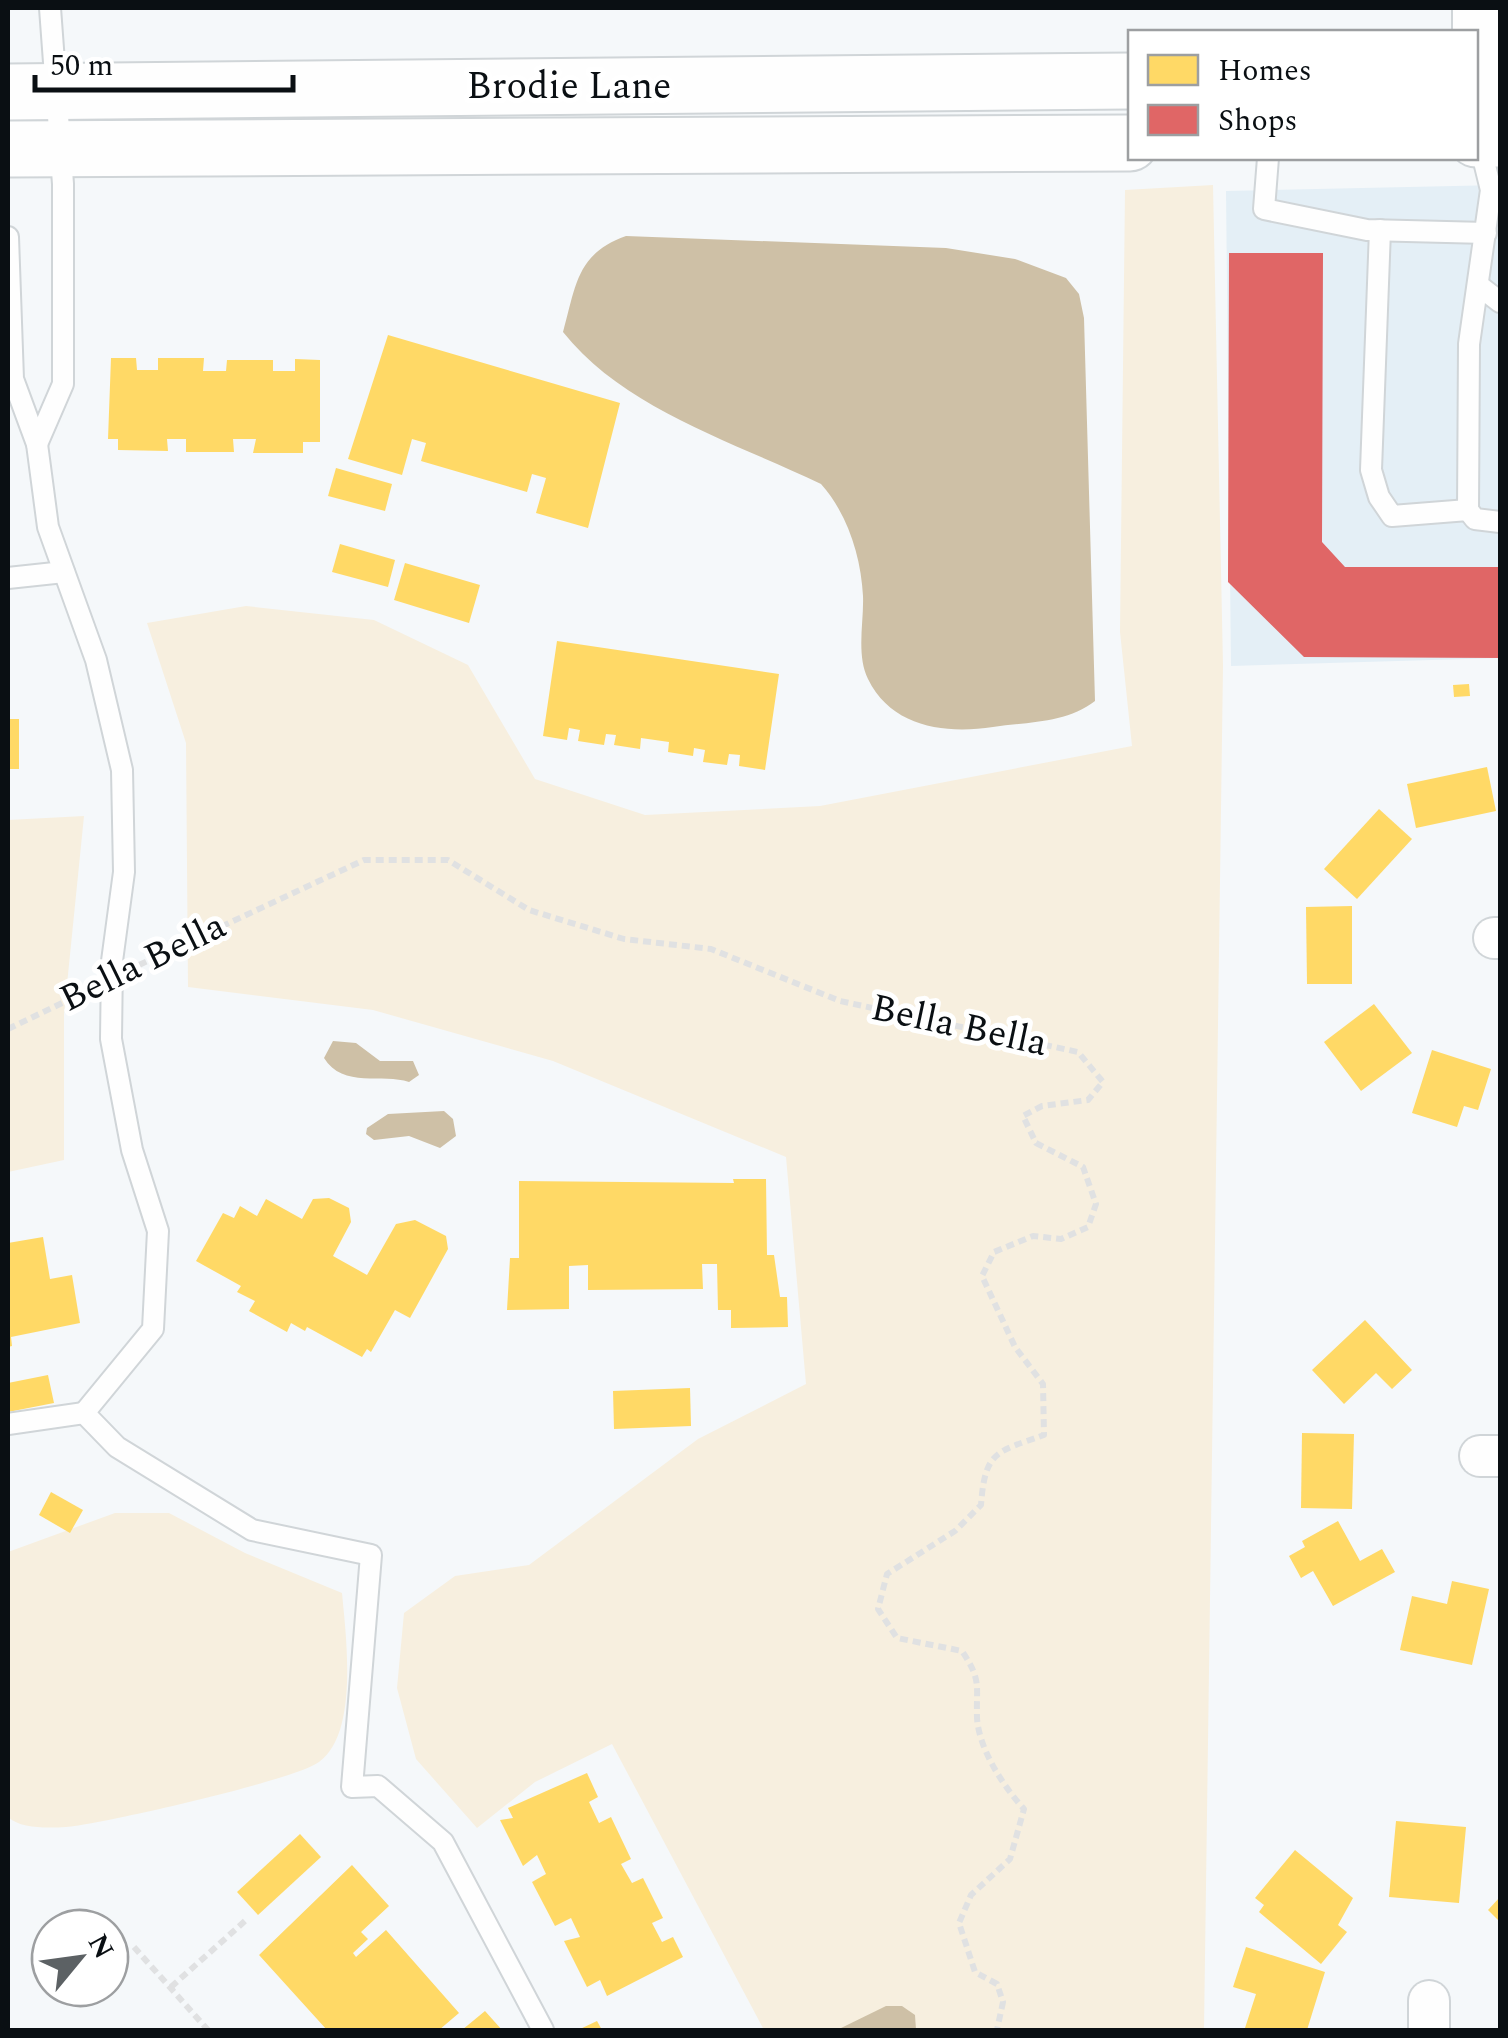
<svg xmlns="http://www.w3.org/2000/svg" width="1508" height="2038" viewBox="0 0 1508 2038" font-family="Spectral,serif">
<rect width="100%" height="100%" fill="#f5f8fa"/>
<path fill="#e4eff6" d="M1500 185V658L1231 666 1226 191Z"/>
<g fill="#f7efdf">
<path d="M1213 185 1223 666 1204 2030H764L612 1744 535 1782 477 1828 416 1759 397 1688 404 1613 455 1576 529 1565 698 1439 806 1384 786 1157 553 1061 373 1010 188 987 186 743 147 623 246 606 374 620 468 665 535 779 645 815 820 806 1132 746 1120 632 1125 190Z"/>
<path d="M84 816 64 1014V1160L8 1172V820Z"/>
<path d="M115 1513H169L245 1553 342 1593C346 1636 359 1734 319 1762 295 1780 102 1824 66 1827 47 1828 21 1829 8 1817V1552Z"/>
</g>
<g fill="#cec0a6">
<path d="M626 236 946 248 1015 259 1066 278 1079 294 1084 318 1095 701C1067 723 1028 722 993 727 946 734 892 728 868 679 856 654 864 622 863 596 861 556 847 513 821 484 734 442 624 409 563 332 576 286 576 254 626 236Z"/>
<path d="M333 1041 356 1043 380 1061H413L419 1075 409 1082C383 1073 343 1089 324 1058Z"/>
<path d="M444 1111 453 1119 456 1136 440 1148 409 1136 374 1140 366 1134 367 1128 388 1114Z"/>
<path d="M886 2006H902L915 2015 916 2030H837Z"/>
</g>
<g fill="#ffd966">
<path d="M388 335 620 403 588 528 536 513 546 478 532 474 527 492 421 461 426 443 412 439 402 475 348 459Z"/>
<path d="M111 358H136L137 370H158V358H204L203 371H226L227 360H273V371H295V359L320 360V442H303V453H253L256 439H233L234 452H186V439H167L168 451 118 450V439H108Z"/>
<path d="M336 468 392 484 385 511 328 496Z"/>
<path d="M340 544 395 560 388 587 332 572Z"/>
<path d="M405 563 480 585 469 623 394 600Z"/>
<path d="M557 641 779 674 765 770 739 766 740 755 729 754 727 765 703 762 705 750 694 748 693 756 668 752 669 742 641 738 640 749 614 745 616 735 606 734 604 745 578 741 580 730 569 728 567 740 543 736Z"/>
<path d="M1469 684 1470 696 1454 697 1453 685Z"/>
<rect x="8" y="719" width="11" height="50"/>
<path d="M1487 767 1496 811 1416 828 1407 784Z"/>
<path d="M1379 809 1412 839 1357 899 1324 869Z"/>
<path d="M1352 906V984H1307L1306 907Z"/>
<path d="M1374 1004 1412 1053 1361 1091 1324 1042Z"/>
<path d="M1432 1050 1491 1069 1478 1110 1464 1106 1457 1127 1412 1113Z"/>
<path d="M733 1179H766L767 1255H774L780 1297H787L788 1327 731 1328V1310H718L717 1264H702L703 1289 588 1290V1265L569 1266V1309L507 1310 510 1258H519V1181L734 1183Z"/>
<path d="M329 1198 349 1208 351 1222 333 1256 367 1275 396 1224 415 1220 446 1236 448 1249 410 1318 395 1310 371 1352 367 1349 362 1357 307 1327 305 1331 291 1323 287 1332 249 1311 255 1301 237 1292 241 1286 196 1261 223 1213 234 1218 240 1206 257 1216 266 1199 302 1219 313 1199Z"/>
<path d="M43 1237 50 1279 72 1275 80 1323 11 1337 12 1346 8 1347V1243Z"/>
<path d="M1365 1320 1412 1370 1392 1389 1376 1373 1344 1404 1312 1370Z"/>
<path d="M48 1375 54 1403 8 1412V1383Z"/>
<path d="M690 1388 691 1426 614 1429 613 1391Z"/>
<path d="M1302 1433 1354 1434 1352 1509 1301 1508Z"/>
<path d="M51 1492 83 1510 70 1533 39 1515Z"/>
<path d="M1338 1521 1360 1561 1382 1549 1395 1572 1333 1606 1313 1571 1301 1578 1289 1556 1305 1547 1302 1541Z"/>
<path d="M1452 1581 1489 1589 1472 1665 1400 1650 1412 1596 1447 1604Z"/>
<path d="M587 1773 598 1797 589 1802 599 1823 611 1817 631 1859 621 1864 632 1883 643 1878 663 1918 652 1923 662 1942 673 1937 683 1957 607 1996 600 1980 587 1987 564 1941 580 1937 571 1918 555 1926 532 1882 546 1874 537 1855 523 1866 500 1820 513 1818 508 1808Z"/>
<path d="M1396 1821 1466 1827 1459 1903 1389 1897Z"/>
<path d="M300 1834 321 1857 258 1915 237 1892Z"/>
<path d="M1295 1850 1353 1898 1338 1925 1347 1932 1321 1964 1259 1912 1264 1905 1255 1898Z"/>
<path d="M352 1865 389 1906 361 1932 368 1939 353 1953 356 1957 386 1930 459 2013 439 2030H327L259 1955Z"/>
<path d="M1500 1897V1922L1488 1910Z"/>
<path d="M1246 1947 1325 1972 1307 2030 1245 2028 1256 1994 1233 1987Z"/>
<path d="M485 2011 502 2030H462Z"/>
<path d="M597 2021 602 2030H578Z"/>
</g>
<path fill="#e06666" d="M1229 253H1323L1322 542 1345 567H1500V658L1304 657 1228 582Z"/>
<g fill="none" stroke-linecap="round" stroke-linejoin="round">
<g stroke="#d0d5d8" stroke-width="24">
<g id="service">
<path d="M1479 141 1491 190 1469 344 1468 510 1475 519 1500 522"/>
<path d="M1268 158 1264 209 1367 230 1486 233"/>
<path d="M1380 230 1371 470 1379 497 1392 516 1468 510"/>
<path d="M8 237 13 379 37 444 48 527 96 660 122 770 124 872 112 961 111 1039 132 1150 158 1231 153 1329 84 1413"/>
<path d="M1478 285 1500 302"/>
<path d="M37 444 63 384V184L50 8"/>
<path d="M8 578 64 572"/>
<path d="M84 1413 117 1447 252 1530 371 1555 352 1787 378 1786 443 1842 543 2030"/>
<path d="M8 1424 84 1413"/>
</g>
</g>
<g stroke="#d0d5d8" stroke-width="44">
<g id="minor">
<path d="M1494 938H1500"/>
<path d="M1480 1456H1500"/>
<path d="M1429 2001V2030"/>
</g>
</g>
<g stroke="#d0d5d8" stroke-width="54">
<path id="tertiary" d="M1478 139V8"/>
</g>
<g stroke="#d0d5d8" stroke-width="59">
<g id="secondary">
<path d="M1476 72H1500"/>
<path d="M8 92 1130 81"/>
<path d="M1476 139H1500"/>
<path d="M8 149 1130 143"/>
</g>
</g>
<g stroke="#e0e1e2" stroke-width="6" stroke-dasharray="8 5" stroke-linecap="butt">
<path d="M139 965 364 860H448L529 910 624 939 711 949 840 1001 1078 1052 1103 1082 1088 1100 1042 1106 1023 1116 1036 1143 1083 1167 1096 1204 1088 1227 1061 1239 1033 1236 994 1252 982 1276 1015 1347 1043 1384 1044 1435C996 1452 985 1451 981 1505L955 1531 887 1574 878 1609 897 1638 962 1651C982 1681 976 1685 977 1718 979 1749 1003 1786 1024 1809L1010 1859 971 1895 959 1923 975 1972 997 1984 1003 2002 997 2030"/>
<path d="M8 1029 87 991"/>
<path d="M134 1947 208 2030"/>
<path d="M171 1987 245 1921"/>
</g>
<use href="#service" stroke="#fefefe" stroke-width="20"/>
<use href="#minor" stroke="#fefefe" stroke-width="40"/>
<use href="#tertiary" stroke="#fefefe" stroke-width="50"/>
<use href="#secondary" stroke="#fefefe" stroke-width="55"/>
</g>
<g text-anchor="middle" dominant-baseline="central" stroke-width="10" stroke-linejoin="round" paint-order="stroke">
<g font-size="38" fill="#0a0f13" stroke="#fff">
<text x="569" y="87">Brodie Lane</text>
<text transform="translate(143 963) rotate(-26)">Bella Bella</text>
<text transform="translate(959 1026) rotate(12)">Bella Bella</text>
</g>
</g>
<rect width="1508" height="2038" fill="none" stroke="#0a0f13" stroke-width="20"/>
<rect x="1128" y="30" width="350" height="130" fill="#ffffff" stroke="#9d9fa1" stroke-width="2.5"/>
<rect x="1148" y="55" width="50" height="30" fill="#ffd966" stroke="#9d9fa1" stroke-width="2.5"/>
<text x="1218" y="80" font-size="30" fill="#0a0f13">Homes</text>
<rect x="1148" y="105" width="50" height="30" fill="#e06666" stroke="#9d9fa1" stroke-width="2.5"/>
<text x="1218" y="130" font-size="30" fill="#0a0f13">Shops</text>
<g transform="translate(80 1958) rotate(61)"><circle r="48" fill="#ffffff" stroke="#9d9fa1" stroke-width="2.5"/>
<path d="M0-8L18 38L0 25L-18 38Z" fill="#5c6164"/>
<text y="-15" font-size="28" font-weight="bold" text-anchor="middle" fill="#0a0f13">N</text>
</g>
<path d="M35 75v15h258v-15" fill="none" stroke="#0a0f13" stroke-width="5"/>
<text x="50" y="75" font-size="30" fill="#0a0f13" stroke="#ffffff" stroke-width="8" paint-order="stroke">50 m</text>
</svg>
